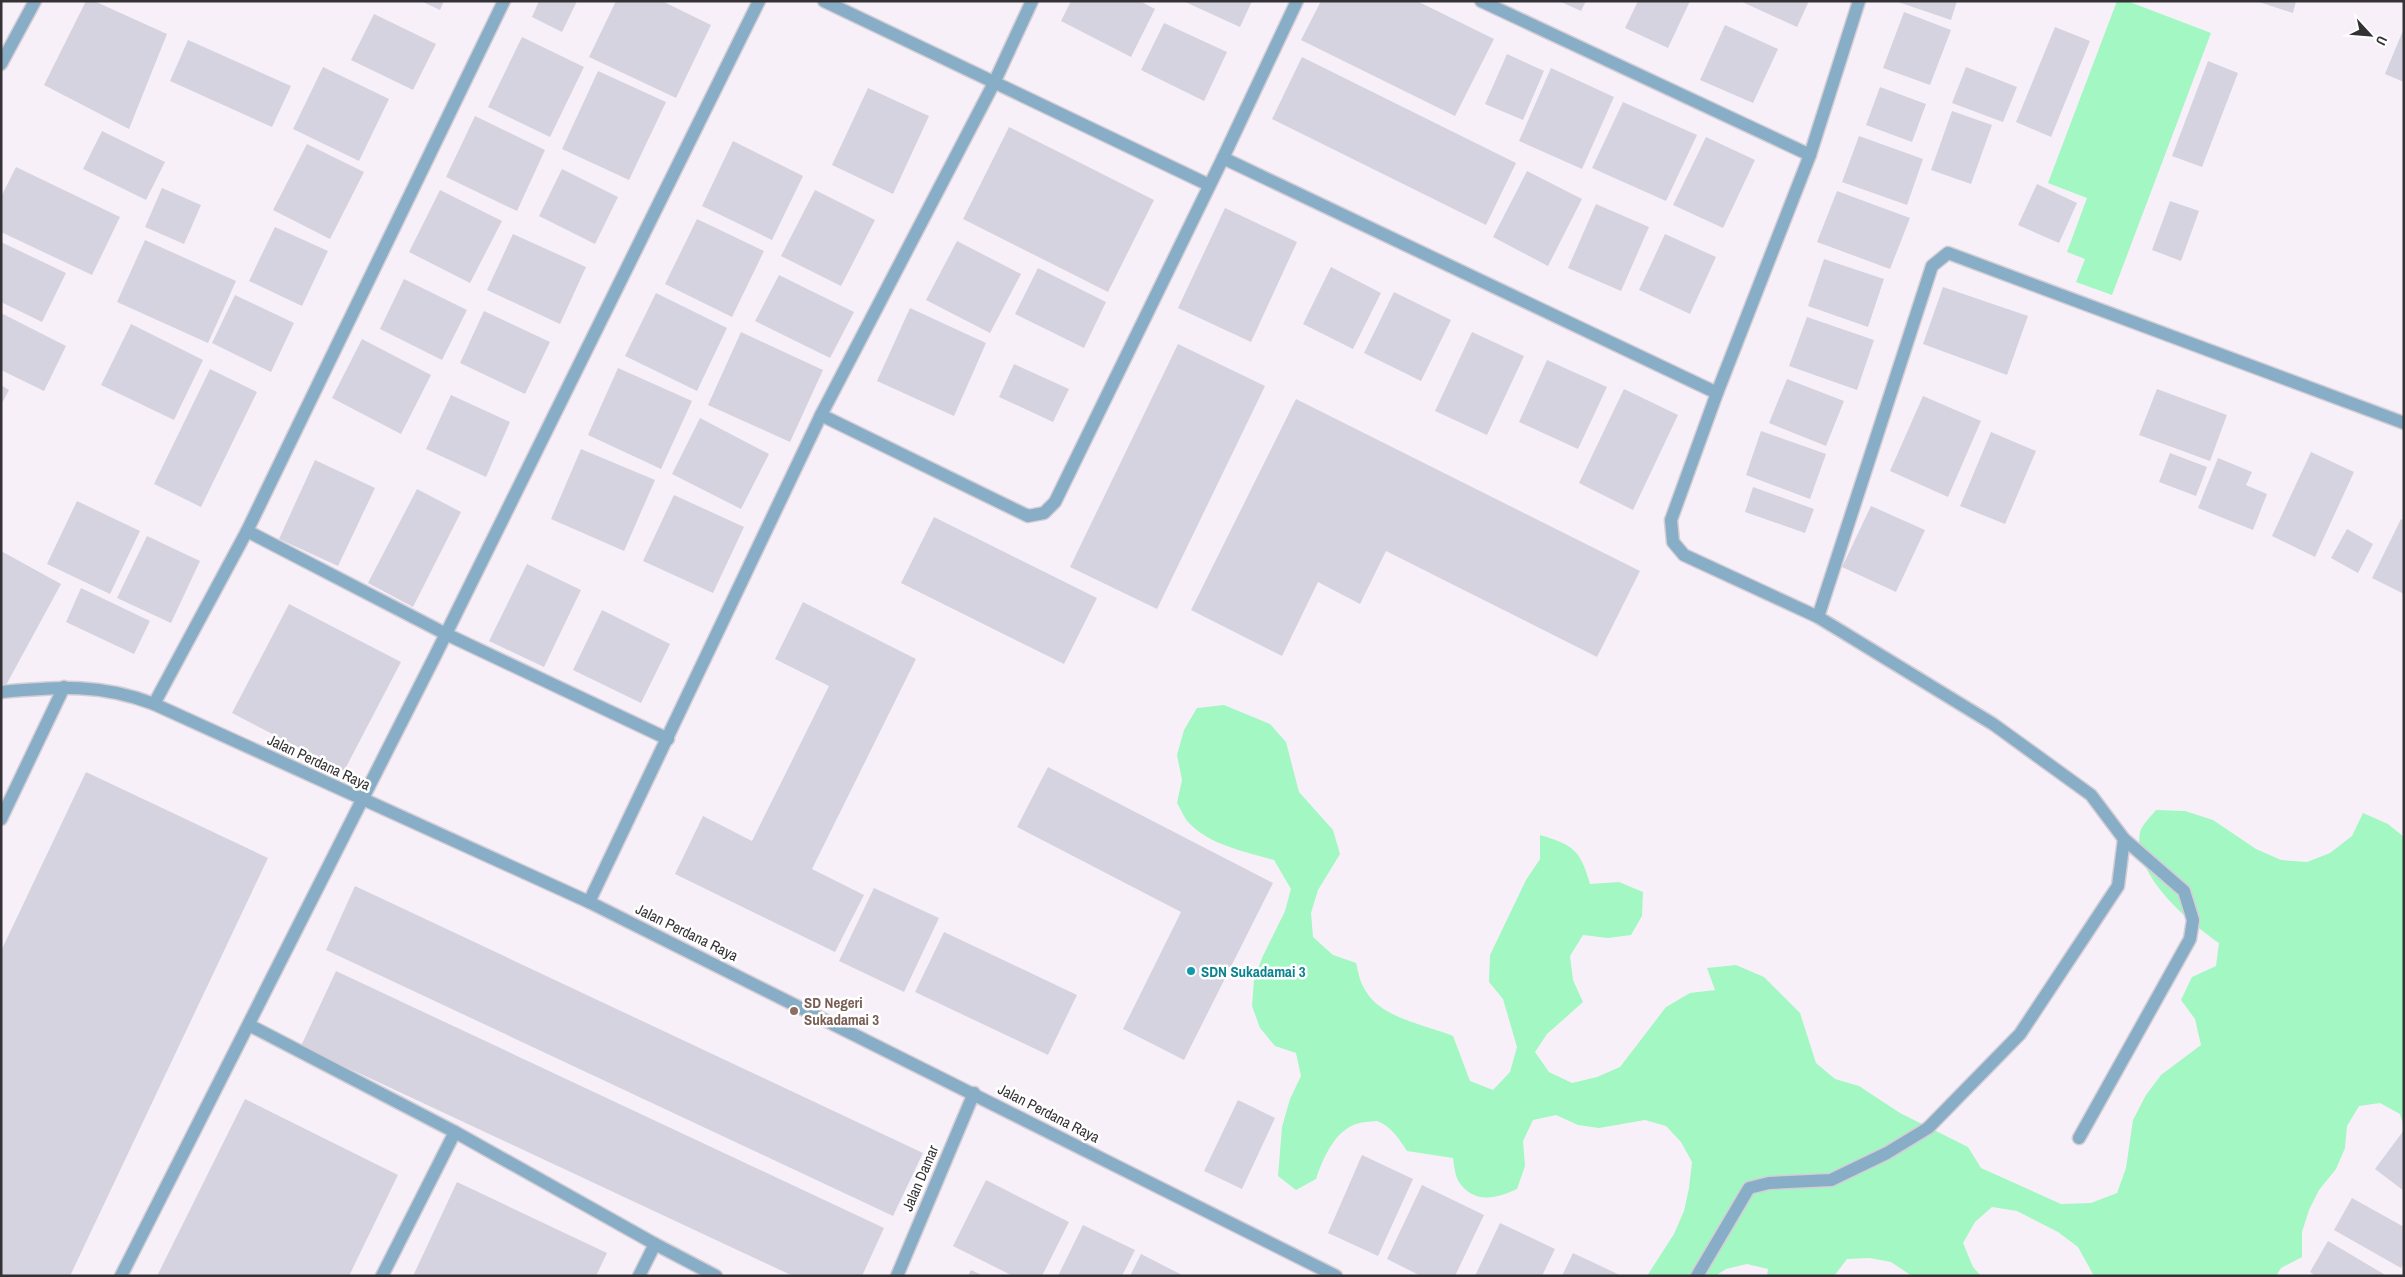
<svg xmlns="http://www.w3.org/2000/svg" width="2405" height="1277" viewBox="0 0 2405 1277" font-family="'Archivo Narrow',sans-serif">
<rect width="100%" height="100%" fill="#f8f0f9"/>
<g fill="#a2f7c2">
<path d="M2117 1H2127L2211 33 2112 295 2076 282 2085 259 2067 252 2087 198 2048 183Z"/>
<path d="M1224 705 1270 724 1286 742 1299 792 1333 830 1340 854 1318 890 1311 913 1313 937 1333 955 1356 963C1358 970 1359 979 1363 986 1377 1018 1424 1024 1453 1036L1470 1081 1493 1090 1510 1072 1517 1047 1503 999 1489 982 1490 955 1526 880 1540 859V835C1573 845 1580 849 1590 884L1619 882 1643 892 1642 916 1631 935 1608 938 1583 935 1570 956 1573 980 1583 1002 1547 1034 1535 1052 1549 1072 1572 1083 1597 1077 1620 1067 1666 1007 1690 993 1715 990 1707 968 1736 965 1764 977 1800 1013 1816 1063 1835 1079 1859 1086 1900 1113 1968 1147 1981 1168 2061 1204 2091 1203 2117 1193 2126 1168 2133 1120 2146 1095 2161 1075 2201 1045 2195 1019 2181 1000 2192 977 2216 966 2219 943C2188 921 2132 875 2140 832 2142 825 2151 816 2156 810L2185 811 2213 820 2256 849 2281 860 2307 862 2330 853 2352 836 2363 813 2388 824 2404 837V1127L2400 1114 2380 1103 2359 1106 2347 1126 2345 1148 2336 1169 2319 1190 2309 1210 2302 1232V1257L2281 1268 2276 1276H2094L2078 1247 2058 1232 2017 1211 1992 1207 1975 1222 1963 1243 1973 1267 1981 1276H1912L1891 1262 1870 1258 1847 1259 1834 1276H1767L1768 1269 1747 1264 1726 1269 1715 1276H1647L1674 1234 1684 1211 1689 1188 1692 1162 1681 1142 1666 1126 1645 1120 1599 1128 1578 1125 1556 1115 1533 1120 1523 1141 1525 1166 1517 1189C1496 1199 1474 1204 1459 1182 1455 1176 1454 1165 1453 1158L1407 1151C1400 1140 1391 1126 1377 1121 1374 1121 1369 1122 1366 1122 1337 1124 1324 1156 1316 1179L1296 1190 1278 1176 1282 1127 1290 1099 1301 1076 1296 1053 1275 1046 1260 1028 1252 1006 1254 980 1262 958 1285 911 1291 889 1274 860C1246 852 1210 845 1189 823 1184 818 1181 809 1177 803L1182 780 1177 755 1184 730 1197 708Z"/>
</g>
<g fill="#d5d3df">
<path d="M86 1H94L167 34 129 129 44 85Z"/>
<path d="M421 1H444L440 10Z"/>
<path d="M539 1H577L562 32 532 17Z"/>
<path d="M616 1H662L711 25 676 98 589 57Z"/>
<path d="M1071 1H1140L1155 9 1131 57 1061 21Z"/>
<path d="M1183 1H1252L1240 27Z"/>
<path d="M1321 1H1417L1494 39 1455 116 1301 40Z"/>
<path d="M1559 1H1586L1581 11Z"/>
<path d="M1638 1H1690L1668 48 1625 28Z"/>
<path d="M1740 1H1809L1797 27Z"/>
<path d="M1895 1H1957L1951 20Z"/>
<path d="M2256 1H2296L2293 13Z"/>
<path d="M1904 12 1951 30 1930 85 1883 68Z"/>
<path d="M374 14 436 44 413 90 351 60Z"/>
<path d="M1164 23 1227 52 1204 101 1141 70Z"/>
<path d="M1725 25 1778 49 1753 103 1700 80Z"/>
<path d="M2055 27 2090 41 2051 137 2016 122Z"/>
<path d="M2404 28V82L2385 74Z"/>
<path d="M522 37 584 67 550 137 488 107Z"/>
<path d="M188 40 291 86 272 127 170 81Z"/>
<path d="M1507 54 1544 71 1523 120 1485 104Z"/>
<path d="M1302 57 1516 163 1486 225 1272 119Z"/>
<path d="M2208 61 2238 73 2202 167 2172 156Z"/>
<path d="M323 67 389 99 359 161 293 129Z"/>
<path d="M1966 67 2017 87 2003 122 1952 103Z"/>
<path d="M1551 68 1614 97 1582 169 1519 141Z"/>
<path d="M598 71 666 102 629 180 562 149Z"/>
<path d="M1880 87 1926 104 1912 142 1866 125Z"/>
<path d="M868 88 929 116 893 194 832 165Z"/>
<path d="M1623 102 1697 135 1666 201 1592 168Z"/>
<path d="M1952 111 1992 125 1971 184 1931 170Z"/>
<path d="M475 116 545 150 517 211 446 177Z"/>
<path d="M1009 127 1154 200 1108 292 963 219Z"/>
<path d="M102 131 165 162 146 200 83 169Z"/>
<path d="M1859 136 1923 159 1907 205 1842 182Z"/>
<path d="M1706 137 1755 160 1723 228 1673 205Z"/>
<path d="M733 141 803 176 772 240 702 206Z"/>
<path d="M307 144 364 172 330 239 273 210Z"/>
<path d="M16 167 120 217 92 275 1 232V197Z"/>
<path d="M562 169 618 197 595 244 539 216Z"/>
<path d="M1527 171 1582 199 1548 266 1493 237Z"/>
<path d="M2037 184 2077 203 2059 243 2018 225Z"/>
<path d="M162 188 201 205 184 244 145 227Z"/>
<path d="M440 190 502 221 470 283 409 252Z"/>
<path d="M815 190 875 220 841 286 781 256Z"/>
<path d="M1837 191 1910 218 1890 269 1817 242Z"/>
<path d="M2170 201 2199 211 2181 261 2152 250Z"/>
<path d="M1596 204 1649 227 1621 291 1568 268Z"/>
<path d="M1225 208 1297 242 1251 342 1178 308Z"/>
<path d="M697 219 764 251 732 317 665 284Z"/>
<path d="M275 227 328 251 302 306 249 281Z"/>
<path d="M513 234 586 267 560 324 487 290Z"/>
<path d="M1665 234 1716 257 1690 314 1639 290Z"/>
<path d="M145 240 236 281 208 343 117 302Z"/>
<path d="M957 241 1021 274 990 333 926 300Z"/>
<path d="M1 242 66 273 42 322 1 302Z"/>
<path d="M1824 259 1884 279 1868 327 1808 306Z"/>
<path d="M1331 267 1381 293 1353 349 1303 324Z"/>
<path d="M1038 268 1106 302 1084 348 1015 314Z"/>
<path d="M779 275 854 312 830 358 755 321Z"/>
<path d="M404 279 467 310 442 360 380 329Z"/>
<path d="M1943 287 2028 316 2007 375 1923 344Z"/>
<path d="M1394 292 1451 320 1421 381 1364 353Z"/>
<path d="M656 293 727 328 697 391 625 356Z"/>
<path d="M235 295 294 323 271 372 212 343Z"/>
<path d="M910 308 986 343 954 416 877 381Z"/>
<path d="M484 311 550 342 525 394 460 363Z"/>
<path d="M1 313 66 346 44 391 1 370Z"/>
<path d="M1807 317 1874 340 1857 390 1789 366Z"/>
<path d="M131 324 203 360 174 420 101 385Z"/>
<path d="M741 332 823 370 790 442 708 405Z"/>
<path d="M1472 332 1524 356 1487 435 1435 411Z"/>
<path d="M362 339 431 375 401 434 332 398Z"/>
<path d="M1178 344 1265 386 1157 609 1070 567Z"/>
<path d="M1547 360 1607 387 1578 449 1519 422Z"/>
<path d="M1014 364 1069 389 1053 422 999 397Z"/>
<path d="M618 368 692 401 661 469 588 435Z"/>
<path d="M210 369 257 392 201 507 154 484Z"/>
<path d="M1787 379 1844 401 1826 446 1769 423Z"/>
<path d="M1 385 9 390 1 405Z"/>
<path d="M1624 389 1678 415 1633 510 1579 483Z"/>
<path d="M2157 389 2227 415 2210 461 2139 435Z"/>
<path d="M451 395 510 422 486 477 426 449Z"/>
<path d="M1923 396 1981 421 1948 497 1890 471Z"/>
<path d="M1296 399 1640 571 1597 657 1386 551 1360 604 1318 582 1282 656 1191 610Z"/>
<path d="M700 418 769 454 741 509 672 474Z"/>
<path d="M1761 431 1826 454 1810 499 1746 475Z"/>
<path d="M1991 432 2036 451 2005 524 1960 506Z"/>
<path d="M581 449 655 480 624 551 551 519Z"/>
<path d="M2311 452 2354 472 2315 557 2272 536Z"/>
<path d="M2170 453 2207 467 2196 496 2159 482Z"/>
<path d="M2218 458 2252 472 2246 485 2267 494 2253 530 2198 508Z"/>
<path d="M315 460 375 488 338 566 279 539Z"/>
<path d="M1753 487 1814 509 1805 533 1745 512Z"/>
<path d="M417 489 461 512 413 607 368 583Z"/>
<path d="M674 495 744 527 713 593 643 561Z"/>
<path d="M77 501 140 531 110 594 47 564Z"/>
<path d="M1871 506 1925 530 1896 592 1842 567Z"/>
<path d="M934 517 1097 598 1064 664 901 583Z"/>
<path d="M2401 519 2404 521V594L2372 578Z"/>
<path d="M2347 529 2373 544 2358 573 2331 558Z"/>
<path d="M147 536 200 561 171 623 117 598Z"/>
<path d="M1 551 61 584 5 687 1 685Z"/>
<path d="M527 564 581 590 544 667 489 641Z"/>
<path d="M81 588 150 621 134 654 66 622Z"/>
<path d="M803 602 916 659 812 869 864 895 835 952 675 874 703 816 752 841 829 686 775 659Z"/>
<path d="M289 604 401 662 344 771 232 713Z"/>
<path d="M602 610 670 644 641 703 573 670Z"/>
<path d="M1048 767 1273 883 1184 1060 1123 1029 1181 912 1017 827Z"/>
<path d="M86 772 268 858 70 1276H1V951Z"/>
<path d="M355 886 923 1153 893 1216 326 950Z"/>
<path d="M874 888 939 918 904 992 839 961Z"/>
<path d="M944 932 1077 995 1048 1055 915 992Z"/>
<path d="M336 971 884 1228 862 1276H793L301 1046Z"/>
<path d="M245 1099 398 1175 349 1276H157Z"/>
<path d="M1238 1100 1275 1118 1242 1189 1204 1171Z"/>
<path d="M2404 1130V1191L2375 1169Z"/>
<path d="M1362 1155 1413 1179 1378 1256 1328 1233Z"/>
<path d="M986 1180 1069 1222 1042 1276H1013L953 1246Z"/>
<path d="M457 1182 607 1253 596 1276H413Z"/>
<path d="M1422 1185 1484 1215 1455 1276H1421L1387 1259Z"/>
<path d="M2352 1198 2404 1227V1263L2401 1268 2334 1230Z"/>
<path d="M1500 1223 1555 1249 1542 1276H1475Z"/>
<path d="M1083 1225 1135 1250 1122 1276H1058Z"/>
<path d="M2328 1241 2387 1276H2316L2310 1272Z"/>
<path d="M1573 1253 1622 1276H1562Z"/>
<path d="M1141 1254 1184 1276H1130Z"/>
<path d="M971 1270 984 1276H968Z"/>
</g>
<g fill="none" stroke-linecap="round" stroke-linejoin="round">
<g stroke="#d5ced6" stroke-width="15">
<g id="minor">
<path d="M824 1 1209 185"/>
<path d="M1481 1 1810 155"/>
<path d="M1 64 35 1"/>
<path d="M1223 158 1717 393"/>
<path d="M821 415 1028 516 1044 513 1055 502 1223 158 1297 1"/>
<path d="M247 531 446 634 668 739"/>
<path d="M1818 617 1932 266 1948 253 2404 423"/>
<path d="M1 692C58 687 99 683 154 704L589 902 1336 1276"/>
<path d="M154 704 247 531 504 1"/>
<path d="M1 819 64 687"/>
<path d="M589 902 821 415 994 83 1032 1"/>
<path d="M249 1025 455 1132 655 1244 716 1276"/>
<path d="M2079 1138 2190 939 2193 920 2184 891 2124 839"/>
<path d="M121 1276 435 656 759 1"/>
<path d="M382 1276 455 1132"/>
<path d="M639 1276 655 1244"/>
<path d="M897 1276 974 1093"/>
<path d="M1697 1276 1749 1188 1769 1183 1831 1180 1887 1153 1928 1128 2020 1034 2118 886 2124 839 2091 795 1993 724 1818 617 1684 555 1673 542 1671 520 1717 393 1810 155 1859 1"/>
</g>
</g>
<use href="#minor" stroke="#87aec6" stroke-width="12"/>
</g>
<circle fill="#0f9aa8" stroke="#fff" stroke-width="2" cx="1191" cy="971" r="5"/>
<circle fill="#8d6e63" stroke="#fff" stroke-width="2" cx="794" cy="1011" r="5"/>
<g text-anchor="middle" dominant-baseline="central" stroke-width="5" stroke-linejoin="round" paint-order="stroke">
<g font-size="15" fill="#353236" stroke="#fff">
<text transform="translate(319 762) rotate(25)">Jalan Perdana Raya</text>
<text transform="translate(687 932) rotate(26)">Jalan Perdana Raya</text>
<text transform="translate(1049 1113) rotate(27)">Jalan Perdana Raya</text>
<text transform="translate(920 1178) rotate(-67)">Jalan Damar</text>
</g>
<g font-size="15" font-weight="bold" fill="#0d838f" stroke="#fff" text-anchor="start">
<text x="1201" y="971">SDN Sukadamai 3</text>
</g>
<g font-size="15" font-weight="bold" fill="#785e54" stroke="#fff" text-anchor="start">
<text x="804" y="1002">SD Negeri<tspan x="804" dy="17">Sukadamai 3</tspan></text>
</g>
</g>
<rect width="2405" height="1277" fill="none" stroke="#353236" stroke-width="5"/>
<g transform="translate(2370 35) rotate(116)" stroke="#ffffff" stroke-width="4" paint-order="stroke">
<path d="M0-4L9 19L0 12L-9 19Z" fill="#353236"/>
<text y="-8" font-size="14" font-weight="bold" text-anchor="middle" fill="#353236">U</text>
</g>
</svg>
